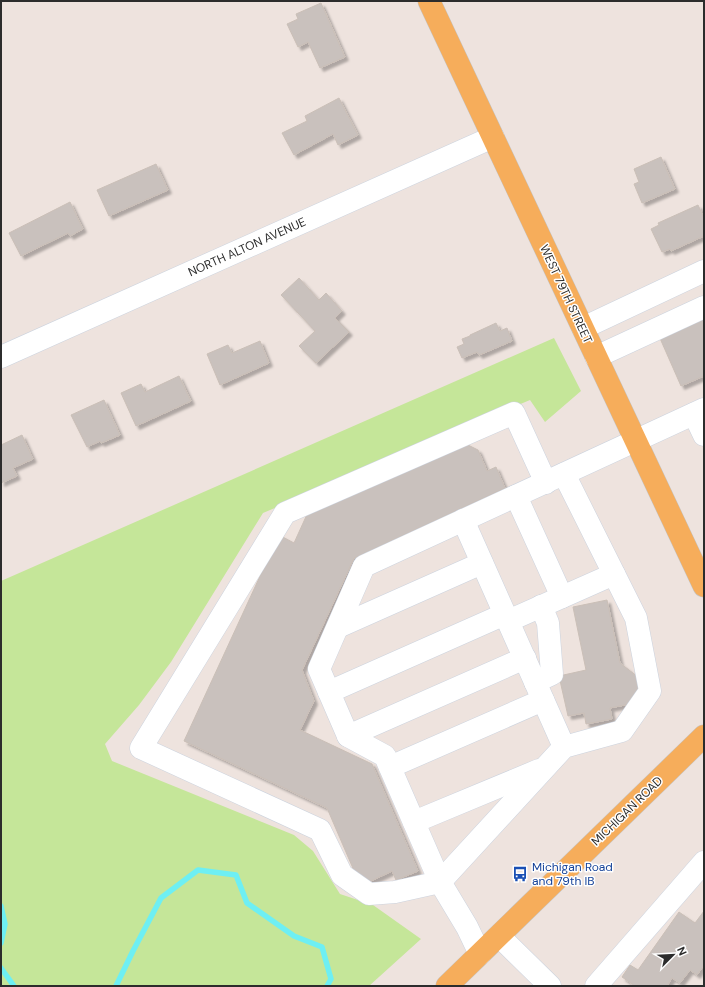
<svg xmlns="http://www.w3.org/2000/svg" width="705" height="987" viewBox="0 0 705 987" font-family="'DM Sans',sans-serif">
<defs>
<filter id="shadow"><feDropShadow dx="3.5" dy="3.5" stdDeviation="1" flood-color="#0004"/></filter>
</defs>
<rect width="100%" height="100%" fill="#eee3de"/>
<path fill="#c5e699" d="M554 338 581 391 545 422 530 400 263 513 171 662 139 705 105 744 112 761 294 835 313 851 340 894 373 905 421 939 369 986H1V581Z"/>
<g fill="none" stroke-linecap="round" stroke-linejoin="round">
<g stroke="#6eeff3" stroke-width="5.5">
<path d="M1 906 5 924 1 943"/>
<path d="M1 968 14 986"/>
<path d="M116 986 133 951 161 898 198 870 236 875 247 903 294 936 322 947 331 979 327 986"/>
</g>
</g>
<g fill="#c9c1bd" stroke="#cabfb7" filter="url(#shadow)">
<path d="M321 3 345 57 320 68 308 42 298 47 287 24 298 19 296 14Z"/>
<path d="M339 98 358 135 338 145 333 134 294 155 282 133 307 121 305 116Z"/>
<path d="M661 157 675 189 642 203 634 184 639 182 634 169Z"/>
<path d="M156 164 168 190 109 216 97 190Z"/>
<path d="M70 202 83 229 70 236 68 233 21 256 9 233Z"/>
<path d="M698 205 704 218V236L671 251 670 249 662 252 651 229 659 225 658 223Z"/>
<path d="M299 278 319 300 326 293 342 311 335 318 349 332 316 363 299 346 315 331 281 295Z"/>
<path d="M704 315V376L681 386 659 336Z"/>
<path d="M496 323 500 331 507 328 512 341 479 355 477 352 462 358 457 347 464 344 462 339 470 336V335Z"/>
<path d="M260 341 269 363 220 385 207 354 228 345 232 353Z"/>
<path d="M179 376 191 401 136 426 121 393 141 384 145 392Z"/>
<path d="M104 400 120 435 101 443 100 441 87 447 71 415Z"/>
<path d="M22 435 33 459 13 468 17 476 1 483V445Z"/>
<path d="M462 442 478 450 487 471 496 467 505 488 354 558 302 670 314 701 300 730 372 764 418 871 396 880 392 871 371 881 355 873 327 808 184 741 279 535 294 543 309 510Z"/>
<path d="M607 600 620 663 642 680 630 704 610 708 612 719 586 724 584 713 568 716 559 676 586 670 573 607Z"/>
<path d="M704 911V965L697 975 690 970 680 983 672 978 667 986H635L622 977 630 965 638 970 679 912 695 923Z"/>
</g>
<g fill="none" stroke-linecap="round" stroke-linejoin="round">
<g stroke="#ccd3de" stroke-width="23">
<g id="minor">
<path d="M583 328 704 271"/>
<path d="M1 357 493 137"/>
<path d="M596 357 704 307"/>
<path d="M694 414 704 435"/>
<path d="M546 483 514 413 285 513 141 748 320 830 342 875 369 894 395 892 440 882 564 747 622 731 650 691 636 618 564 474"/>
<path d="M516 496 562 597"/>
<path d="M463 520 564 747"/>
<path d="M508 621 614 574"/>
<path d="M338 627 482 563"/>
<path d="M535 682 552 674 548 623 541 606"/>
<path d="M329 692 505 614"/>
<path d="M348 736 525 658"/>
<path d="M390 767 543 700"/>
<path d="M414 822 539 770"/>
<path d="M499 936 550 986"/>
<path d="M480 954 467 927 440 882 385 756 348 736 319 669 364 566 704 409"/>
<path d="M596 986 704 862"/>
</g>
</g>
<g stroke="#c4c4c4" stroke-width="23">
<g id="major">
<path d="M429 1 704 586"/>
<path d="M447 986 704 736"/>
</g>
</g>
<use href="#minor" stroke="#fff" stroke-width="22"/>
<use href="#major" stroke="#f6ad5b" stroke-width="22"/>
</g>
<defs>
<g id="bus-bare" transform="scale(1.2)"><path d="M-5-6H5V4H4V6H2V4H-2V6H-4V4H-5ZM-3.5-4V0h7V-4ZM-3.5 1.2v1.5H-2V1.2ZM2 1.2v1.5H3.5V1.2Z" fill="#1a4fb4" stroke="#fff" stroke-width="2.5" paint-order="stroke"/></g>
</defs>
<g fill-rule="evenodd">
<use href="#bus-bare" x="520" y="874"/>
</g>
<g text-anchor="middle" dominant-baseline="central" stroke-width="3" stroke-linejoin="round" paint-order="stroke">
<g font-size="12" fill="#2c2c2c" stroke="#fff">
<text transform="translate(247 247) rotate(-24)">NORTH ALTON AVENUE</text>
<text transform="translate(566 294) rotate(65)">WEST 79TH STREET</text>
<text transform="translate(627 811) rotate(-44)">MICHIGAN ROAD</text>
</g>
<g font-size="12" fill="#164399" stroke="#fff" text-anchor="start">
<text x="532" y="867">Michigan Road<tspan x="532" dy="14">and 79th IB</tspan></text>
</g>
</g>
<rect width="705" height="987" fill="none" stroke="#2c2c2c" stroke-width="4"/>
<g transform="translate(673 955) rotate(66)" stroke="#ffffff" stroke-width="3" paint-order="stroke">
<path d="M0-3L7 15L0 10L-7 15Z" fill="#2c2c2c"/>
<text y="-6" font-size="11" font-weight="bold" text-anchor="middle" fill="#2c2c2c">N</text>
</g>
</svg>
